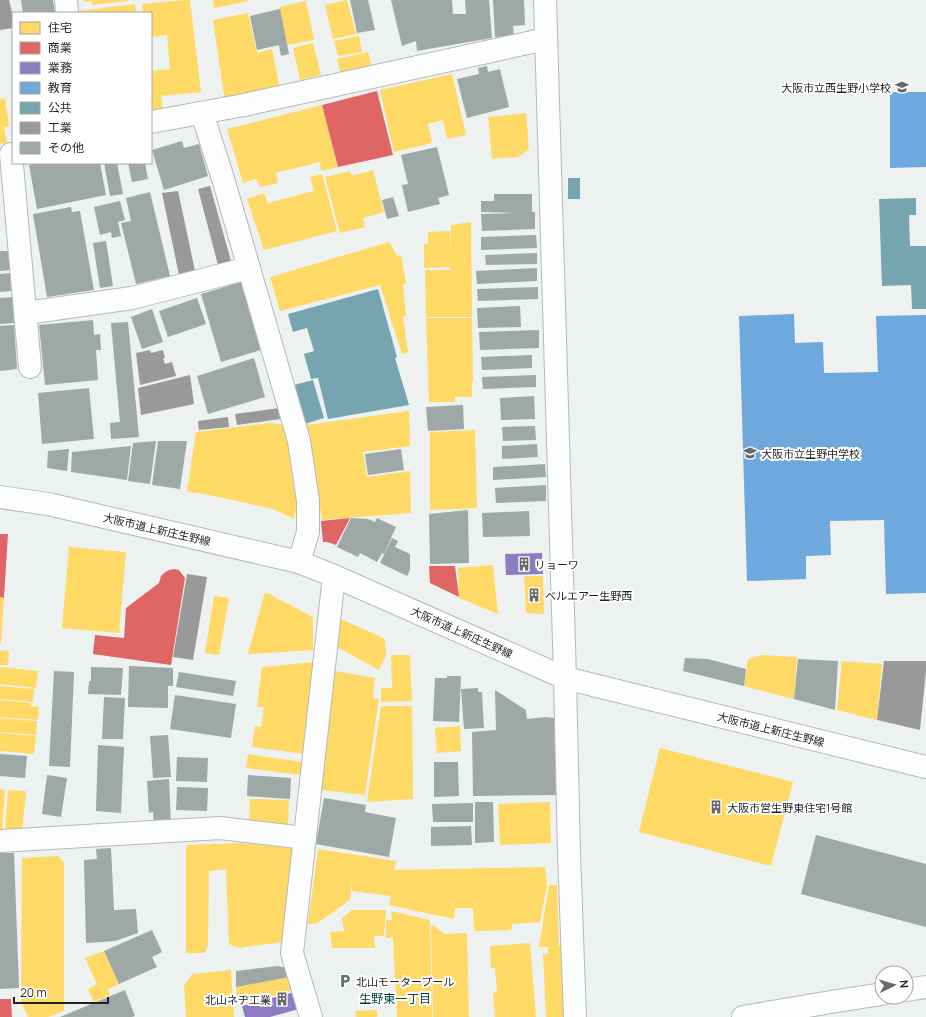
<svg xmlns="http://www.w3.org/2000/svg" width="926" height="1017" viewBox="0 0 926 1017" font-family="Manrope,'Noto Sans JP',sans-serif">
<rect width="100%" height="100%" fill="#edf1f0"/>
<g fill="#ffd966">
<path d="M84 0H128V1L92 5V1L85 2Z"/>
<path d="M185 0H190L201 92 161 96 163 112H153L151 93V71L170 69 167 35 151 37V13H143L142 4Z"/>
<path d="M213 0H248V1L214 8Z"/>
<path d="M347 0 356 34 333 39 325 5Z"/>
<path d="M306 1 314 40 287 45 279 7Z"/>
<path d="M135 4 136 13H79V11Z"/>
<path d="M248 13 257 53 272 49 280 90 225 102 213 20Z"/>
<path d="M359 36 362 52 338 56 334 41Z"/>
<path d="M313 43 321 75 300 80 293 48Z"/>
<path d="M368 52 372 68 341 75 337 59Z"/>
<path d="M452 74 466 135 447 139 443 120 428 124 432 143 394 152 380 90Z"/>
<path d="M5 98 9 126 4 127 7 143 0 144V99Z"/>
<path d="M322 105 338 167 321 171 320 162 276 173 278 183 260 187 256 179 243 183 227 129Z"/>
<path d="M526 113 529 149 518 157 492 159 488 117Z"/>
<path d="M373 170 384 212 363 218 365 227 340 233 325 177 350 171 352 176Z"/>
<path d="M322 174 337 231 264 250 247 199 264 193 268 203 314 191 310 177Z"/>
<path d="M471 222 472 317H426L425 270H450V267L424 268V244L428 243V232L450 231V254L451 225Z"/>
<path d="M389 242 397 256 401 255 406 283 403 284 406 316 403 317 408 352 402 354 380 285 280 311 270 277Z"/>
<path d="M426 318H472L473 382H472V397H455V402H429Z"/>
<path d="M409 411 410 446 363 452 367 477 410 471 411 513 322 520 307 425Z"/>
<path d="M270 423 286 425 298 501 294 519 273 509 205 494 187 492 196 432Z"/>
<path d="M475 430 477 508 430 510V432Z"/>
<path d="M69 547 126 552 119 633 62 628Z"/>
<path d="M493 565 498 614 459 598 458 568Z"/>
<path d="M524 576H543L544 614 526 613Z"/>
<path d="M265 592 313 617V650L248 654Z"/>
<path d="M214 596 229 598 219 655 205 653Z"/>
<path d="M0 597 4 598 1 644H0Z"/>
<path d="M341 619 385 639 386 655 379 670 337 647Z"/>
<path d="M0 650 9 651 8 665H0Z"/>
<path d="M391 655H410L412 701 381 702V688H392Z"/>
<path d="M762 655 797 657 794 699 744 686 748 659Z"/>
<path d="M842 661 882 664 877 720 837 710Z"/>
<path d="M315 662 305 754 252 747 255 726 261 727 264 707H257L262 667Z"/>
<path d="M0 667 38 671 36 688 0 684Z"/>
<path d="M335 671 375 678 373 698 379 699 365 795 320 790Z"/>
<path d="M0 686 34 689 33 702 0 699Z"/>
<path d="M0 700 31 703V706L39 707 38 720 0 717Z"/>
<path d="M381 706H412L413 799 367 802Z"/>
<path d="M0 718 37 721 36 735 0 732Z"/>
<path d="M460 726 461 751 437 753 435 728Z"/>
<path d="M0 733 36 736 34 754 0 751Z"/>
<path d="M660 748 793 782 771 866 639 832Z"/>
<path d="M248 754 302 762 300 775 246 768Z"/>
<path d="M0 789 5 790 2 832H0Z"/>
<path d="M8 790 26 791 22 833 5 831Z"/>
<path d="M250 799 289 800 288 826 249 824Z"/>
<path d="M550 802 551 843 500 845 498 804Z"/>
<path d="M240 843 292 848 283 942 238 948 229 944 226 869 209 871 208 944 205 953H186V845Z"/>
<path d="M318 849 396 861 394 870 545 867 547 885 540 922 512 924 511 930 474 931 473 908H455L454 919 389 905 391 896 352 891V882L350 900 316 924H308Z"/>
<path d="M58 856 64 863V1011L48 1017H28L21 1001 22 858Z"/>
<path d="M549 885H557L559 946H563L566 1017H546L543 954H548V947H539Z"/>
<path d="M352 910H386L384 936H374L375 948H332L330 932 344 931 342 918Z"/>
<path d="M391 911 430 920 432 1017H397L393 938H386V920H392Z"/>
<path d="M431 926H435L444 934 467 933 469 1017H433Z"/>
<path d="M530 943 536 1017H495L493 993 497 992 495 968H491L490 946Z"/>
<path d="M104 951 119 984 108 989 110 995 94 1002 88 989 97 984 85 958Z"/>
<path d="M231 970 234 1017H186L184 986 192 974Z"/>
<path d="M290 977 294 990 237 1006 236 987Z"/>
<path d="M377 1010V1017H356L355 1011Z"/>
</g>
<g fill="#e06666">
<path d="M377 91 393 155 338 167 322 105Z"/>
<path d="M350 518 336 545 327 542H323L321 521Z"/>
<path d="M0 534H8L4 598 0 597Z"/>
<path d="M429 566H455L459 597 430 583Z"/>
<path d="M174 569 179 570 185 578 171 665 93 654 95 635 124 638 126 608 159 583 161 576 164 573 169 570Z"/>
<path d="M0 999H11L12 1017H0Z"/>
</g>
<g fill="#8e7cc3">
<path d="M542 553 543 574 506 575 505 554Z"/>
<path d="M295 992 299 1009 270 1017H245L242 1006Z"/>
</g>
<g fill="#6fa8dc">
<path d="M890 92H926V167L890 168Z"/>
<path d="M794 314 795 343 823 342 824 373 878 372 876 316 926 315V593L886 594 884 520 830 521 831 555 806 556V579L747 581 739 316Z"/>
</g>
<g fill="#76a5af">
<rect x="568" y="178" width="12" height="21"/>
<path d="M916 198V215H909L910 246H926V309H912L911 285 882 286 879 199Z"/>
<path d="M378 289 397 357 395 358 409 405 328 419 318 378 311 379 304 354 314 351 307 328 293 332 288 314Z"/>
<path d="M313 380 324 418 305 424 294 385Z"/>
</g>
<g fill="#999">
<path d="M0 0H9L13 17V28L0 30Z"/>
<path d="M210 186 231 261 218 265 198 189Z"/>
<path d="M178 191 195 271 179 275 162 193Z"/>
<path d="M150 350 151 353 163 350 165 358H163L165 364 172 362 176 376 140 385 136 353Z"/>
<path d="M190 375 194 404 141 415 138 388Z"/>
<path d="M279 408 280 419 237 425 235 414Z"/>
<path d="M228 417 229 427 199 430 198 421Z"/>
<path d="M187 574 207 577 193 660 173 657Z"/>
<path d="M884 661H926V671L920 730 877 720Z"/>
</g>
<g fill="#9da8a7">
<path d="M21 0H53L55 13H23Z"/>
<path d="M350 0H368L375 30 357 33Z"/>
<path d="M391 0H452L453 14H466L465 0H489L492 38 417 51 416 41 402 46Z"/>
<path d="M493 0H524L525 25 513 26 514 36 495 37Z"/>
<path d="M280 9 289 54 281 56 279 45 257 50 250 16Z"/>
<path d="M487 66 488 72 500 69 509 107 467 118 457 79 479 74 478 68Z"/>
<path d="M182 141 184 148 199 144 208 176 164 190 152 150Z"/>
<path d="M437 147 449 195 438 198 440 204 408 212 402 185 408 184 401 155Z"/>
<path d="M40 163H100L106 195 37 209 29 165Z"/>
<path d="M104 163H117L123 194 110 196Z"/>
<path d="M128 163H145L148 179 132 182Z"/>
<path d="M150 192 170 276 136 284 121 223 131 221 126 198Z"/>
<path d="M494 194H532V212H535V229L482 231 481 214 516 213 481 212V201H494Z"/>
<path d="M393 197 399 216 387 219 382 200Z"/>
<path d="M120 201 125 220 118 222 121 236 112 238 111 232 100 235 94 207Z"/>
<path d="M71 207 72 212 80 211 94 290 47 297 33 214Z"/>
<path d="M536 235 537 248 481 250V237Z"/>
<path d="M106 241 113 286 100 288 93 243Z"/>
<path d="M0 251H8L10 270 0 271Z"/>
<path d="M537 253V264L486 265 485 255Z"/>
<path d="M537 268V281L477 284 476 271Z"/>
<path d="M10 273 11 291 0 292V274Z"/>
<path d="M241 282 261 350 221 362 201 294Z"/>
<path d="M538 287V299L478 301 477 289Z"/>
<path d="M13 297 14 323 0 324V298Z"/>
<path d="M197 298 206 324 168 337 159 311Z"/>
<path d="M520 306 521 327 478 328 477 308Z"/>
<path d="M152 309 163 342 142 349 131 317Z"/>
<path d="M93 320 94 335 100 334 101 350H96L98 380 45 385 39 325Z"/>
<path d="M128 322 139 437 111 439 110 423 120 422 111 323Z"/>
<path d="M14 325 17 369 0 371V326Z"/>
<path d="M539 330V348L480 350 479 332Z"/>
<path d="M532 355V368L482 370 481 357Z"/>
<path d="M254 358 265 397 208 414 197 376Z"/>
<path d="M536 375V387L483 389 482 377Z"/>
<path d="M89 388 94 439 42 444 38 393Z"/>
<path d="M534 396 535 419 501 420 500 398Z"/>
<path d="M463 405 464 429 428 431 426 407Z"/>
<path d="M535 426 536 440 503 441 502 427Z"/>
<path d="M156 441 150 484 128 481 133 443Z"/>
<path d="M158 441H187L180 489 152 485Z"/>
<path d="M537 444 538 457 502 459V446Z"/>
<path d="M131 446 127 480 71 472 72 452Z"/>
<path d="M69 449 67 471 47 468 48 451Z"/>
<path d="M401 449 404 470 368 475 365 454Z"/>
<path d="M545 464 546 477 493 480V467Z"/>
<path d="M546 485V501L496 503 495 488Z"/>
<path d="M468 510 469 563 430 564 429 514Z"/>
<path d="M529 511 530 536 483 537 482 513Z"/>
<path d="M351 518 368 519 375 522 377 518 396 527 384 554 382 553 377 562 360 553 358 557 337 547Z"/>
<path d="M392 538 398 541 395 547 410 554V570L407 576 380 563Z"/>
<path d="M685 658 708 659 746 669 744 686 683 671Z"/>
<path d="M798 659 838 661 835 710 794 699Z"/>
<path d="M129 666 173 668V686H168V708L128 707Z"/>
<path d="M91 667 123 668 121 695 88 694 89 681H91Z"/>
<path d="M54 671 74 672 70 767 49 766Z"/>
<path d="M179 672 236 681 233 696 176 687Z"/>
<path d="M447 676H461L459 722 433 721 435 678H447Z"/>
<path d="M478 688V692H482L484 728 464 729 461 689Z"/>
<path d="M495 690 526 710 527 719 545 717 554 718 556 795 473 796 472 732 496 730Z"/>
<path d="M175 695 236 704 231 738 170 729Z"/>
<path d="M104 697 125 698 123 739H102Z"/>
<path d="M168 735 171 777 153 778 150 736Z"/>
<path d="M98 745 124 747 121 813 96 811Z"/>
<path d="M0 754 27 756 25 778 0 776Z"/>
<path d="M177 757 208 758 207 782 176 781Z"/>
<path d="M434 762H458L459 796 434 797Z"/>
<path d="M47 775 67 778 61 817 42 814Z"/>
<path d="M248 775 291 778 290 799 247 796Z"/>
<path d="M169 779 171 824 154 825 153 812 149 813 147 781Z"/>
<path d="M177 787 208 788 207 811 176 810Z"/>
<path d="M324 798 366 805 365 812 396 818 389 857 316 844Z"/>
<path d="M475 802H493L494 842 475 843Z"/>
<path d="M473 803V822H433L432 804Z"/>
<path d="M471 826 472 845 431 846V827Z"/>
<path d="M816 835 926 864V927L801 894Z"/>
<path d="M111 848 114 910 136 909 138 933 115 941 86 943 84 860 97 859 96 849Z"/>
<path d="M0 853H14L19 988 0 989Z"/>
<path d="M152 930 162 952 152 957 157 967 119 984 104 951Z"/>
<path d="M278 966 287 968 290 977 236 987V971Z"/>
<path d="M125 990 135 1016 132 1017H60Z"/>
</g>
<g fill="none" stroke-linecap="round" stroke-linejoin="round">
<g stroke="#b7b9b8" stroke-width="24">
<g id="street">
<path d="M66 0 67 13"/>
<path d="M545 0 565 678 569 853 575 1017"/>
<path d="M202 113 224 182 299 441 308 501V532L299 562"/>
<path d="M151 122 244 105 546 39"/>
<path d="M11 154 30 367"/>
<path d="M26 313 132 298 249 268"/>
<path d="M0 841 220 828 305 838"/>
<path d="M906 990 926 987"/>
<path d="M311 1017 292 953 334 576"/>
<path d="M743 1017 837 1001 882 994"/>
</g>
</g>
<g stroke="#b7b9b8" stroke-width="24">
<path id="primary" d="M0 497 48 504 299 562 334 576 565 678 926 767"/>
</g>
<use href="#street" stroke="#fcfdfd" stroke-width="22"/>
<use href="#primary" stroke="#fcfdfd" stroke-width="22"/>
</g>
<defs>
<g id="school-bare" transform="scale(1.08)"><path d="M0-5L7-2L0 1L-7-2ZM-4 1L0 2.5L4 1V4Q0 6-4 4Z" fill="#676a69" stroke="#fff" stroke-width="2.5" paint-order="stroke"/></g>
<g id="building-bare" transform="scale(1.08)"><path d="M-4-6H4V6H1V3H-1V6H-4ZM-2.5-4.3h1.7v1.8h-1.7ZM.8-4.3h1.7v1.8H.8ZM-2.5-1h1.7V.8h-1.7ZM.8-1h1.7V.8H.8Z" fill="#676a69" stroke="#fff" stroke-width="2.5" paint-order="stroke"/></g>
<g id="parking-bare" transform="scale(1.08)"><path d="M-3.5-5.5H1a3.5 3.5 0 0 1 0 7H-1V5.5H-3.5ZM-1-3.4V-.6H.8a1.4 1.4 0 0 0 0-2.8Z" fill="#676a69" stroke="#fff" stroke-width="2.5" paint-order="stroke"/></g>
</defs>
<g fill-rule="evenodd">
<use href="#school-bare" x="902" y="87"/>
<use href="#school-bare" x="750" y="453"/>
<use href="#building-bare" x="524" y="564"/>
<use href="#building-bare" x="534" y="595"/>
<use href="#building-bare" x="716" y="807"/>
<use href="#parking-bare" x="345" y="981"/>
<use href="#building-bare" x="282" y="999"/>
</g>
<g text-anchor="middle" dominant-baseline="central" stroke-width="4" stroke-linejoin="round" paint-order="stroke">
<g font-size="11" fill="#1f2121" stroke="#fff" text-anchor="start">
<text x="891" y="87" text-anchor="end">大阪市立西生野小学校</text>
<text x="761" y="453">大阪市立生野中学校</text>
<text x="535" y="564">リョーワ</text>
<text x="545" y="595">ベルエアー生野西</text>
<text x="727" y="807">大阪市営生野東住宅1号館</text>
<text x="356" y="981">北山モータープール</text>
<text x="271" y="999" text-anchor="end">北山ネヂ工業</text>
</g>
<g font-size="11" fill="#1f2121" stroke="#fff">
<text transform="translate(157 529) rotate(13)">大阪市道上新庄生野線</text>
<text transform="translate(462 632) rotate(24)">大阪市道上新庄生野線</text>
<text transform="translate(771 729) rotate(14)">大阪市道上新庄生野線</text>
</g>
<g font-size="12" fill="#00403a" stroke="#fff">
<text x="395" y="998">生野東一丁目</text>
</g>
</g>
<rect x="12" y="12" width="140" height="152" fill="#ffffff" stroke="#a5a6a6"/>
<rect x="20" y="22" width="20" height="12" fill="#ffd966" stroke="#a5a6a6"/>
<text x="48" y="32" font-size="12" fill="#1f2121">住宅</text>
<rect x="20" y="42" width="20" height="12" fill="#e06666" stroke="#a5a6a6"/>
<text x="48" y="52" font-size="12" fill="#1f2121">商業</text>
<rect x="20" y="62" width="20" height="12" fill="#8e7cc3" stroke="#a5a6a6"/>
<text x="48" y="72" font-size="12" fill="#1f2121">業務</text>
<rect x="20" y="82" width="20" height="12" fill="#6fa8dc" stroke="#a5a6a6"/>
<text x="48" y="92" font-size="12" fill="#1f2121">教育</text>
<rect x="20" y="102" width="20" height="12" fill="#76a5af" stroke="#a5a6a6"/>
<text x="48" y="112" font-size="12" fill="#1f2121">公共</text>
<rect x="20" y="122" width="20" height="12" fill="#999999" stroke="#a5a6a6"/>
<text x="48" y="132" font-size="12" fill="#1f2121">工業</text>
<rect x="20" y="142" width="20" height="12" fill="#9da8a7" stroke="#a5a6a6"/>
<text x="48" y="152" font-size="12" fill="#1f2121">その他</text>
<g transform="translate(894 985) rotate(85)"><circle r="19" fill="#ffffff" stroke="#a5a6a6"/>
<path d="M0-3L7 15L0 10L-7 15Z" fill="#676a69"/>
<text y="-6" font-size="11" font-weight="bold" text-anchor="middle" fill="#1f2121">N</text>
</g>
<path d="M14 997v6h94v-6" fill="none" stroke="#1f2121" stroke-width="2"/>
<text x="20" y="997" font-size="12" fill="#1f2121" stroke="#ffffff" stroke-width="3" paint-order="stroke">20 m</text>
</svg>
